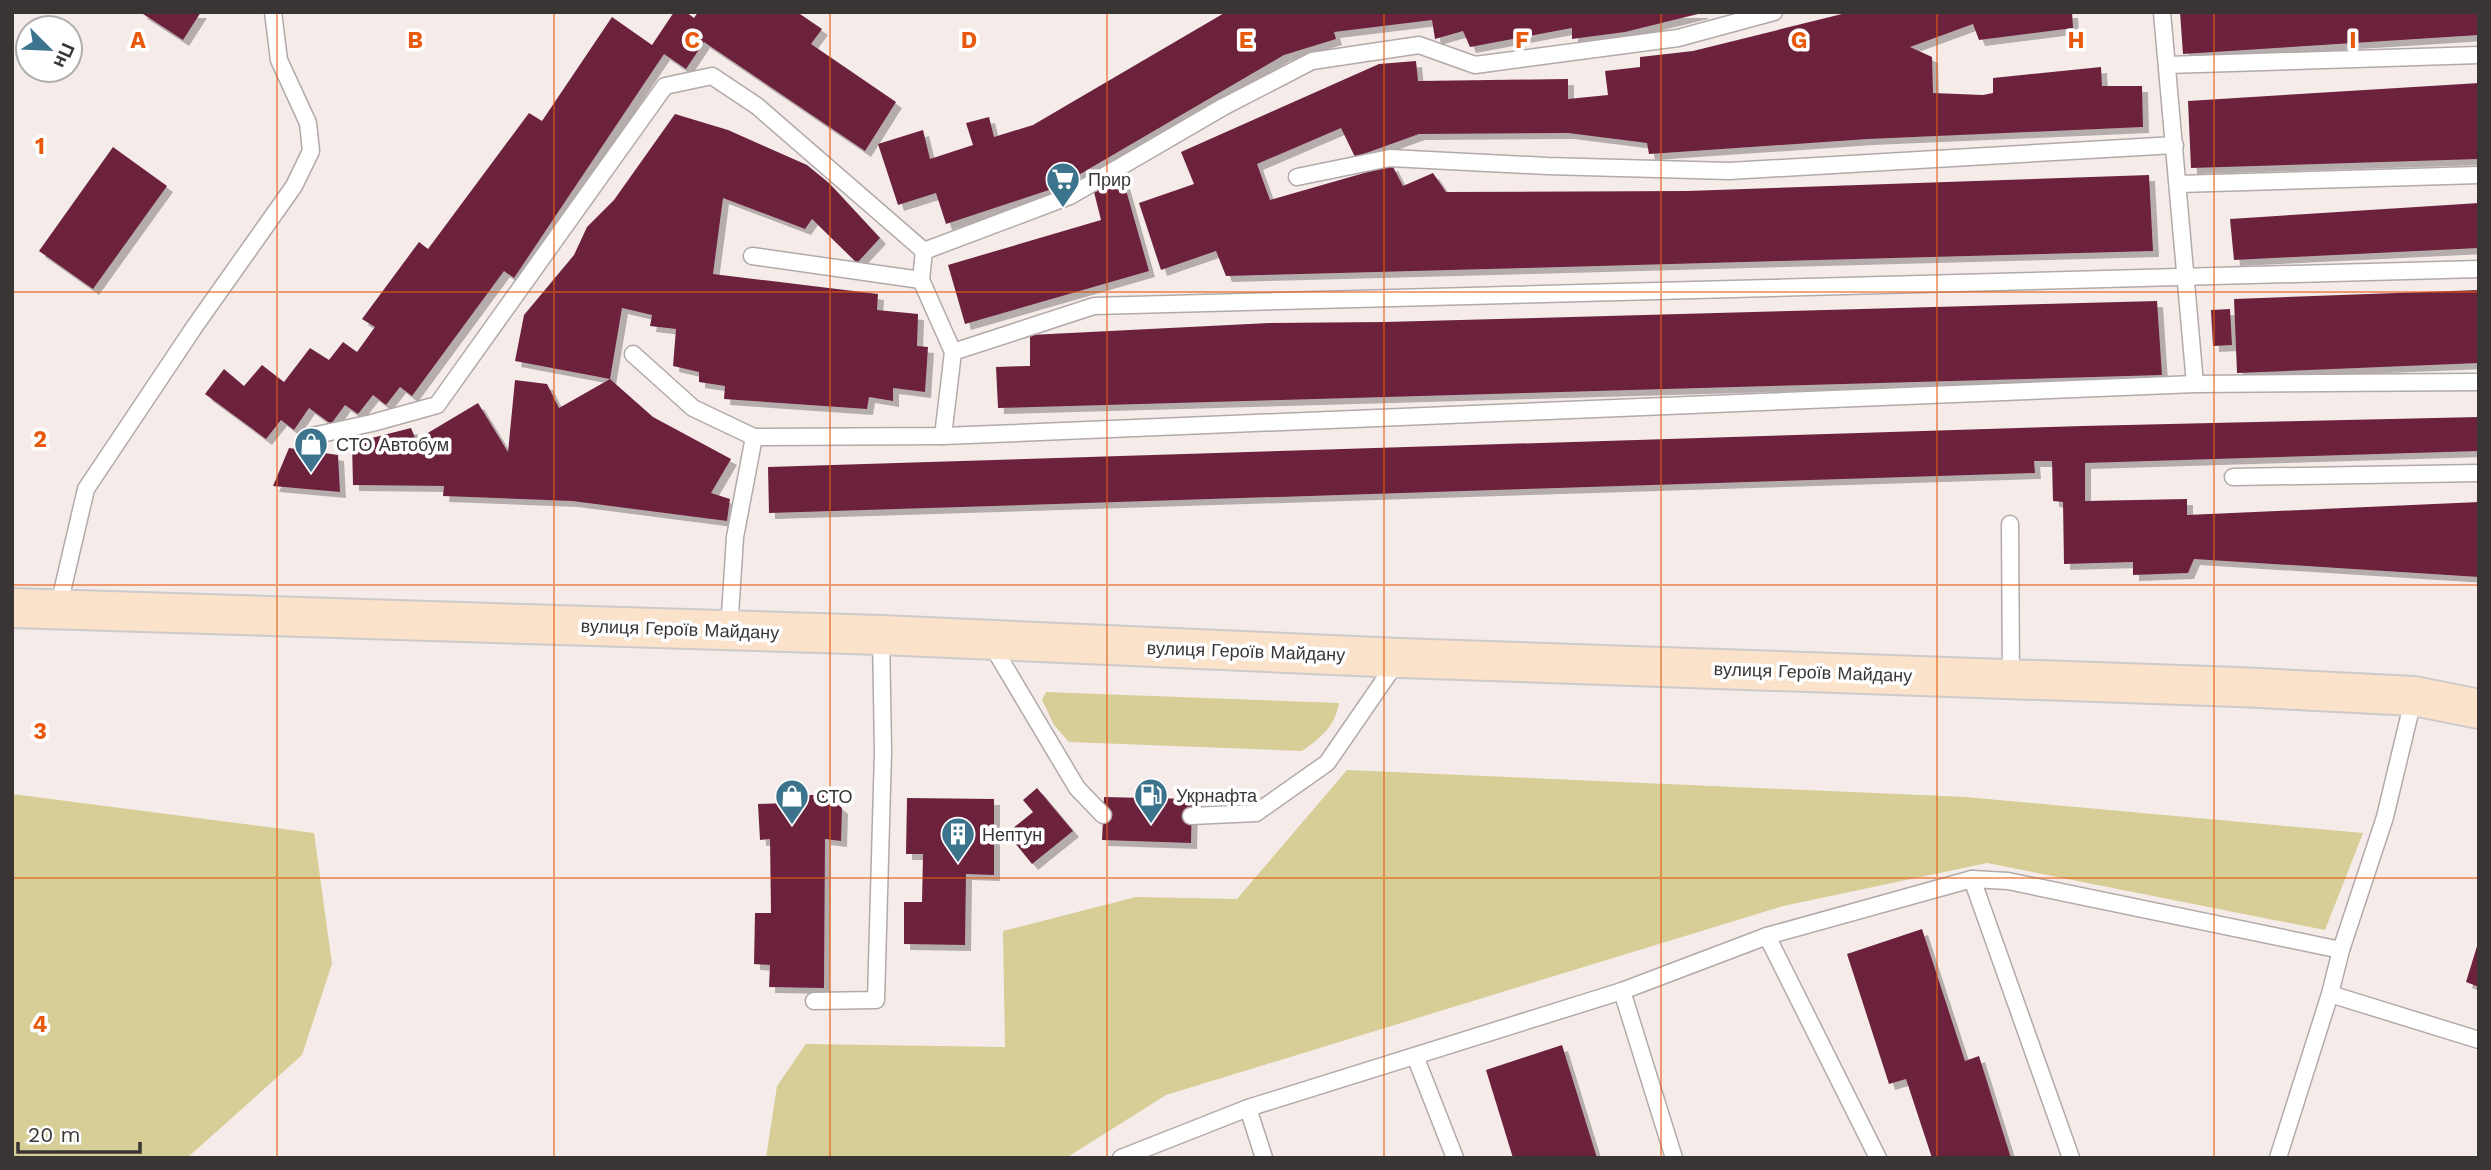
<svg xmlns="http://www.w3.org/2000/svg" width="2491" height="1170" viewBox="0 0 2491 1170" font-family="'Work Sans',sans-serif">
<defs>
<filter id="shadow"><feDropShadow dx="6" dy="6" stdDeviation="0" flood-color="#0004"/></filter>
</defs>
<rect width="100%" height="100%" fill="#f5ecea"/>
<g fill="#d7cd96">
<path d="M1046 692 1339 703C1335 727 1320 738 1302 751L1069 742 1054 725 1042 700Z"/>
<path d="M1347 770 1966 797 2363 833 2325 930 1987 863 1783 906 1166 1095 1066 1158H766L777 1086 806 1044 1005 1047 1003 931 1136 897 1237 899Z"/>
<path d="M12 794 314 833 332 964 302 1055 187 1158H12Z"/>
</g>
<g fill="#6c243e" filter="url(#shadow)">
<path d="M140 12H201L183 40Z"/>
<path d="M674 12H686L694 18 698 12H797L822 29 811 44 896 102 865 151 704 42 686 69 664 54 514 278 504 271 412 396 400 387 386 405 373 395 358 414 345 405 331 424 309 408 294 430 281 420 266 439 205 394 224 369 244 386 262 365 284 382 310 348 329 360 343 342 357 352 375 327 362 319 419 242 428 249 529 113 542 121 612 17 652 45Z"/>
<path d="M1226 12H1702V13L1625 32 1572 39V28L1470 47 1463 31 1435 39 1432 20 1334 32 1336 39 1284 55 1058 187 946 224 936 193 898 205 878 144 923 130 930 159 973 145 966 123 989 117 994 137 1033 125Z"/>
<path d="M1850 12H2072L2073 28 1979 40 1973 24 1910 47 1932 57 1933 93 1983 95 1993 93V78L2101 67 2102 86H2142L2143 127 1868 139 1649 154 1647 143 1568 133 1419 134 1355 157 1341 128 1257 164 1270 200 1392 165 1403 186 1433 173 1446 192 1687 191 2149 175 2153 251 1226 276 1216 251 1161 270 1139 203 1194 184 1181 152 1379 64 1416 61 1418 81 1568 79V99L1608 95 1605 71 1640 67V57L1693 51Z"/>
<path d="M2180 12H2479V35L2183 54Z"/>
<path d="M2479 83V159L2191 168 2188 101Z"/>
<path d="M675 114 728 130 807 165 829 183 880 238 857 263 812 219 805 229 723 198 713 274 878 294 877 310 918 314 917 346 928 347 925 392 893 388V401L869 397 867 409 724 399 725 386 699 382V372L673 366 676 329 650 326 652 315 622 308 610 379 653 417 731 459 711 493 730 499 727 521 572 501 443 496 444 486 353 485 352 443 411 428 416 440 478 403 508 452 515 380 547 384 559 408 610 379 515 361 524 315 574 255 587 227 614 200Z"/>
<path d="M113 147 167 186 93 289 39 251Z"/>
<path d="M1124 183 1149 271 965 324 948 265 1101 220 1094 192Z"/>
<path d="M2479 203V248L2234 260 2230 219Z"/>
<path d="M2479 290V363L2237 373 2234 299Z"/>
<path d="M2157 301 2162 375 998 408 996 367 1030 366V335L1269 323 1385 322Z"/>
<path d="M2230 309 2232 345 2213 346 2211 310Z"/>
<path d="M2479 417V451L2085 463V501L2187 499V515L2479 502V577L2194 559 2188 573 2133 575V562L2064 564 2063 502 2053 501 2052 461H2034L2035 473 769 513 768 467 2083 426Z"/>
<path d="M289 448 338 455 340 492 273 486Z"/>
<path d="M1037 788 1073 831 1032 864 1007 833 1033 812 1023 800Z"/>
<path d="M801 795H826L842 808 841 841 825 839 824 988 769 987 770 965 754 964 755 913H771L770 839 760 840 758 804 791 803Z"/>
<path d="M1104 797 1192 799 1191 843 1102 840Z"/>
<path d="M907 798 994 799V875L966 874 965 945 904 944V902H922L923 854H906Z"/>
<path d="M1922 929 1965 1061 1979 1056 2011 1158H1932L1906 1079 1889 1084 1847 954Z"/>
<path d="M2478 943H2479V987L2466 982Z"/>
<path d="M1562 1045 1597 1158H1513L1486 1070Z"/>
</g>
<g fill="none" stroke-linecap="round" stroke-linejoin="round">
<g stroke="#b2aaa8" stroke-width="19">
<g id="lane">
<path d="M2162 12 2195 384"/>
<path d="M2167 65 2479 55"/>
<path d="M1297 177 1390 158 1547 166 1729 171 2175 145"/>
<path d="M2179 184 2479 175"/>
<path d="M752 256 921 280"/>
<path d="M953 352 1094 306 2479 269"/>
<path d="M633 354 693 408 754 437 943 436 2195 384 2479 382"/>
<path d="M312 436 372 423 437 405 665 86 712 76 757 106 924 251"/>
<path d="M943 436 953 352 921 280 924 251 1070 196 1223 107 1312 61 1419 45 1475 65 1678 38 1774 12"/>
<path d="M2233 477 2479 473"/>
<path d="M2010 524 2011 679"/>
<path d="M58 609 86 489 195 326 294 186 311 151 308 123 279 60 273 12"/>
<path d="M729 631 735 537 754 437"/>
<path d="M990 642 1077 788 1103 815"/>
<path d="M1191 816 1256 813 1327 763 1398 660"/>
<path d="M1972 879 2008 881 2341 950"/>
<path d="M1767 936 1878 1158"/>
<path d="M1622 991 1674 1158"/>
<path d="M2330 994 2479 1040"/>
<path d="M814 1001 876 1000 883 752 881 635"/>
<path d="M1415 1056 1455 1158"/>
<path d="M1121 1158 1248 1108"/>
<path d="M1264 1158 1248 1108 1622 991 1767 936 1972 879 2071 1158"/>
<path d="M2278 1158 2330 994 2341 950 2385 817 2414 696"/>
</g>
</g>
<g stroke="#cccaca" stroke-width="42">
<path id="primary" d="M12 608 881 635 1400 658 2239 687 2414 696 2479 709"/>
</g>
<use href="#lane" stroke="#fff" stroke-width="16"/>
<use href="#primary" stroke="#fae2cb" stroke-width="38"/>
</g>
<path fill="none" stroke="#e8590c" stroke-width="2" stroke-opacity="0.55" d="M277 12V1158M554 12V1158M830 12V1158M1107 12V1158M1384 12V1158M1661 12V1158M1937 12V1158M2214 12V1158M12 292H2479M12 585H2479M12 878H2479"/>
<defs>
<g id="supermarket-pin" transform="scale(1.75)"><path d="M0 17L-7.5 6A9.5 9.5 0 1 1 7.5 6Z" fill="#3c748e" stroke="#fff"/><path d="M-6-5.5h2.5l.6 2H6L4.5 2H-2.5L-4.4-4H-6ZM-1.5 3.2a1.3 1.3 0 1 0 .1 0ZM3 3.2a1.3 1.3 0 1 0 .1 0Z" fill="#fff"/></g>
<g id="shop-pin" transform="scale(1.75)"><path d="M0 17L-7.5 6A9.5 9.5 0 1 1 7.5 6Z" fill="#3c748e" stroke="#fff"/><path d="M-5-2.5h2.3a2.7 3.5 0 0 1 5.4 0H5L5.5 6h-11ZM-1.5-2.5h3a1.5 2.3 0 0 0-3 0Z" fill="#fff"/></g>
<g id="fuel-pin" transform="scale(1.75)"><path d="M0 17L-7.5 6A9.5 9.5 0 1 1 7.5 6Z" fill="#3c748e" stroke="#fff"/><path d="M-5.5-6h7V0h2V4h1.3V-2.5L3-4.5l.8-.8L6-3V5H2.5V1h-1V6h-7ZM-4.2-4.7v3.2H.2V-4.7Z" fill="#fff"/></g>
<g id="building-pin" transform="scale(1.75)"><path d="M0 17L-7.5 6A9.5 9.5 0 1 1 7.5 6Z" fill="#3c748e" stroke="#fff"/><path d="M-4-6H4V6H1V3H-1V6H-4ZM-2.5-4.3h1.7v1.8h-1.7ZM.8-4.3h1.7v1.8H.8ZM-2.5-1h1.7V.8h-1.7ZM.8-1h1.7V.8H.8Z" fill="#fff"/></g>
</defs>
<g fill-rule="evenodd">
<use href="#supermarket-pin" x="1063" y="179"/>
<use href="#shop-pin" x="311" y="444"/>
<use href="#fuel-pin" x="1151" y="795"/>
<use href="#shop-pin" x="792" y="796"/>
<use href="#building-pin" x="958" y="834"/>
</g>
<g text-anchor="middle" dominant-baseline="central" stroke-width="7" stroke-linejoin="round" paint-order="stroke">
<g font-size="18" fill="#393535" stroke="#fff" text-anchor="start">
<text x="1088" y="179">Прир</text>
<text x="336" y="444">СТО Автобум</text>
<text x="1176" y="795">Укрнафта</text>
<text x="816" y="796">СТО</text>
<text x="982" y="834">Нептун</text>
</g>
<g font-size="18" fill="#393535" stroke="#fff">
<text transform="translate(680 629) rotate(2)">вулиця Героїв Майдану</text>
<text transform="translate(1246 651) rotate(2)">вулиця Героїв Майдану</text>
<text transform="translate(1813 672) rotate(2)">вулиця Героїв Майдану</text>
</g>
</g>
<g font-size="23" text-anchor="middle" font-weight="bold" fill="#e8590c" stroke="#fff" stroke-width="7" stroke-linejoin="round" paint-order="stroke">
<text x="138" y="48">A</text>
<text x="415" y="48">B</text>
<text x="692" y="48">C</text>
<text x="969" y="48">D</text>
<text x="1246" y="48">E</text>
<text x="1522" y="48">F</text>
<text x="1799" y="48">G</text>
<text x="2076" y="48">H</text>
<text x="2353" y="48">I</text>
<text x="40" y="154">1</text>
<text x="40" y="447">2</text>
<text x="40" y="739">3</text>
<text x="40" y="1032">4</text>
</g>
<rect width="2491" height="1170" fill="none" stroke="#393535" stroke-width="28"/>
<g transform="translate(49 49) rotate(114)"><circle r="33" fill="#ffffff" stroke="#b0aeae" stroke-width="2"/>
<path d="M0-5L12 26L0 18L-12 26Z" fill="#3c748e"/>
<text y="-10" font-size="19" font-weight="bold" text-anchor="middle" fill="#393535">Пн</text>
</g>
<path d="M18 1142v10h122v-10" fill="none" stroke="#393535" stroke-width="3.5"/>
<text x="28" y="1142" font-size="21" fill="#393535" stroke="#ffffff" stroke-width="5" paint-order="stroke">20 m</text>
</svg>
